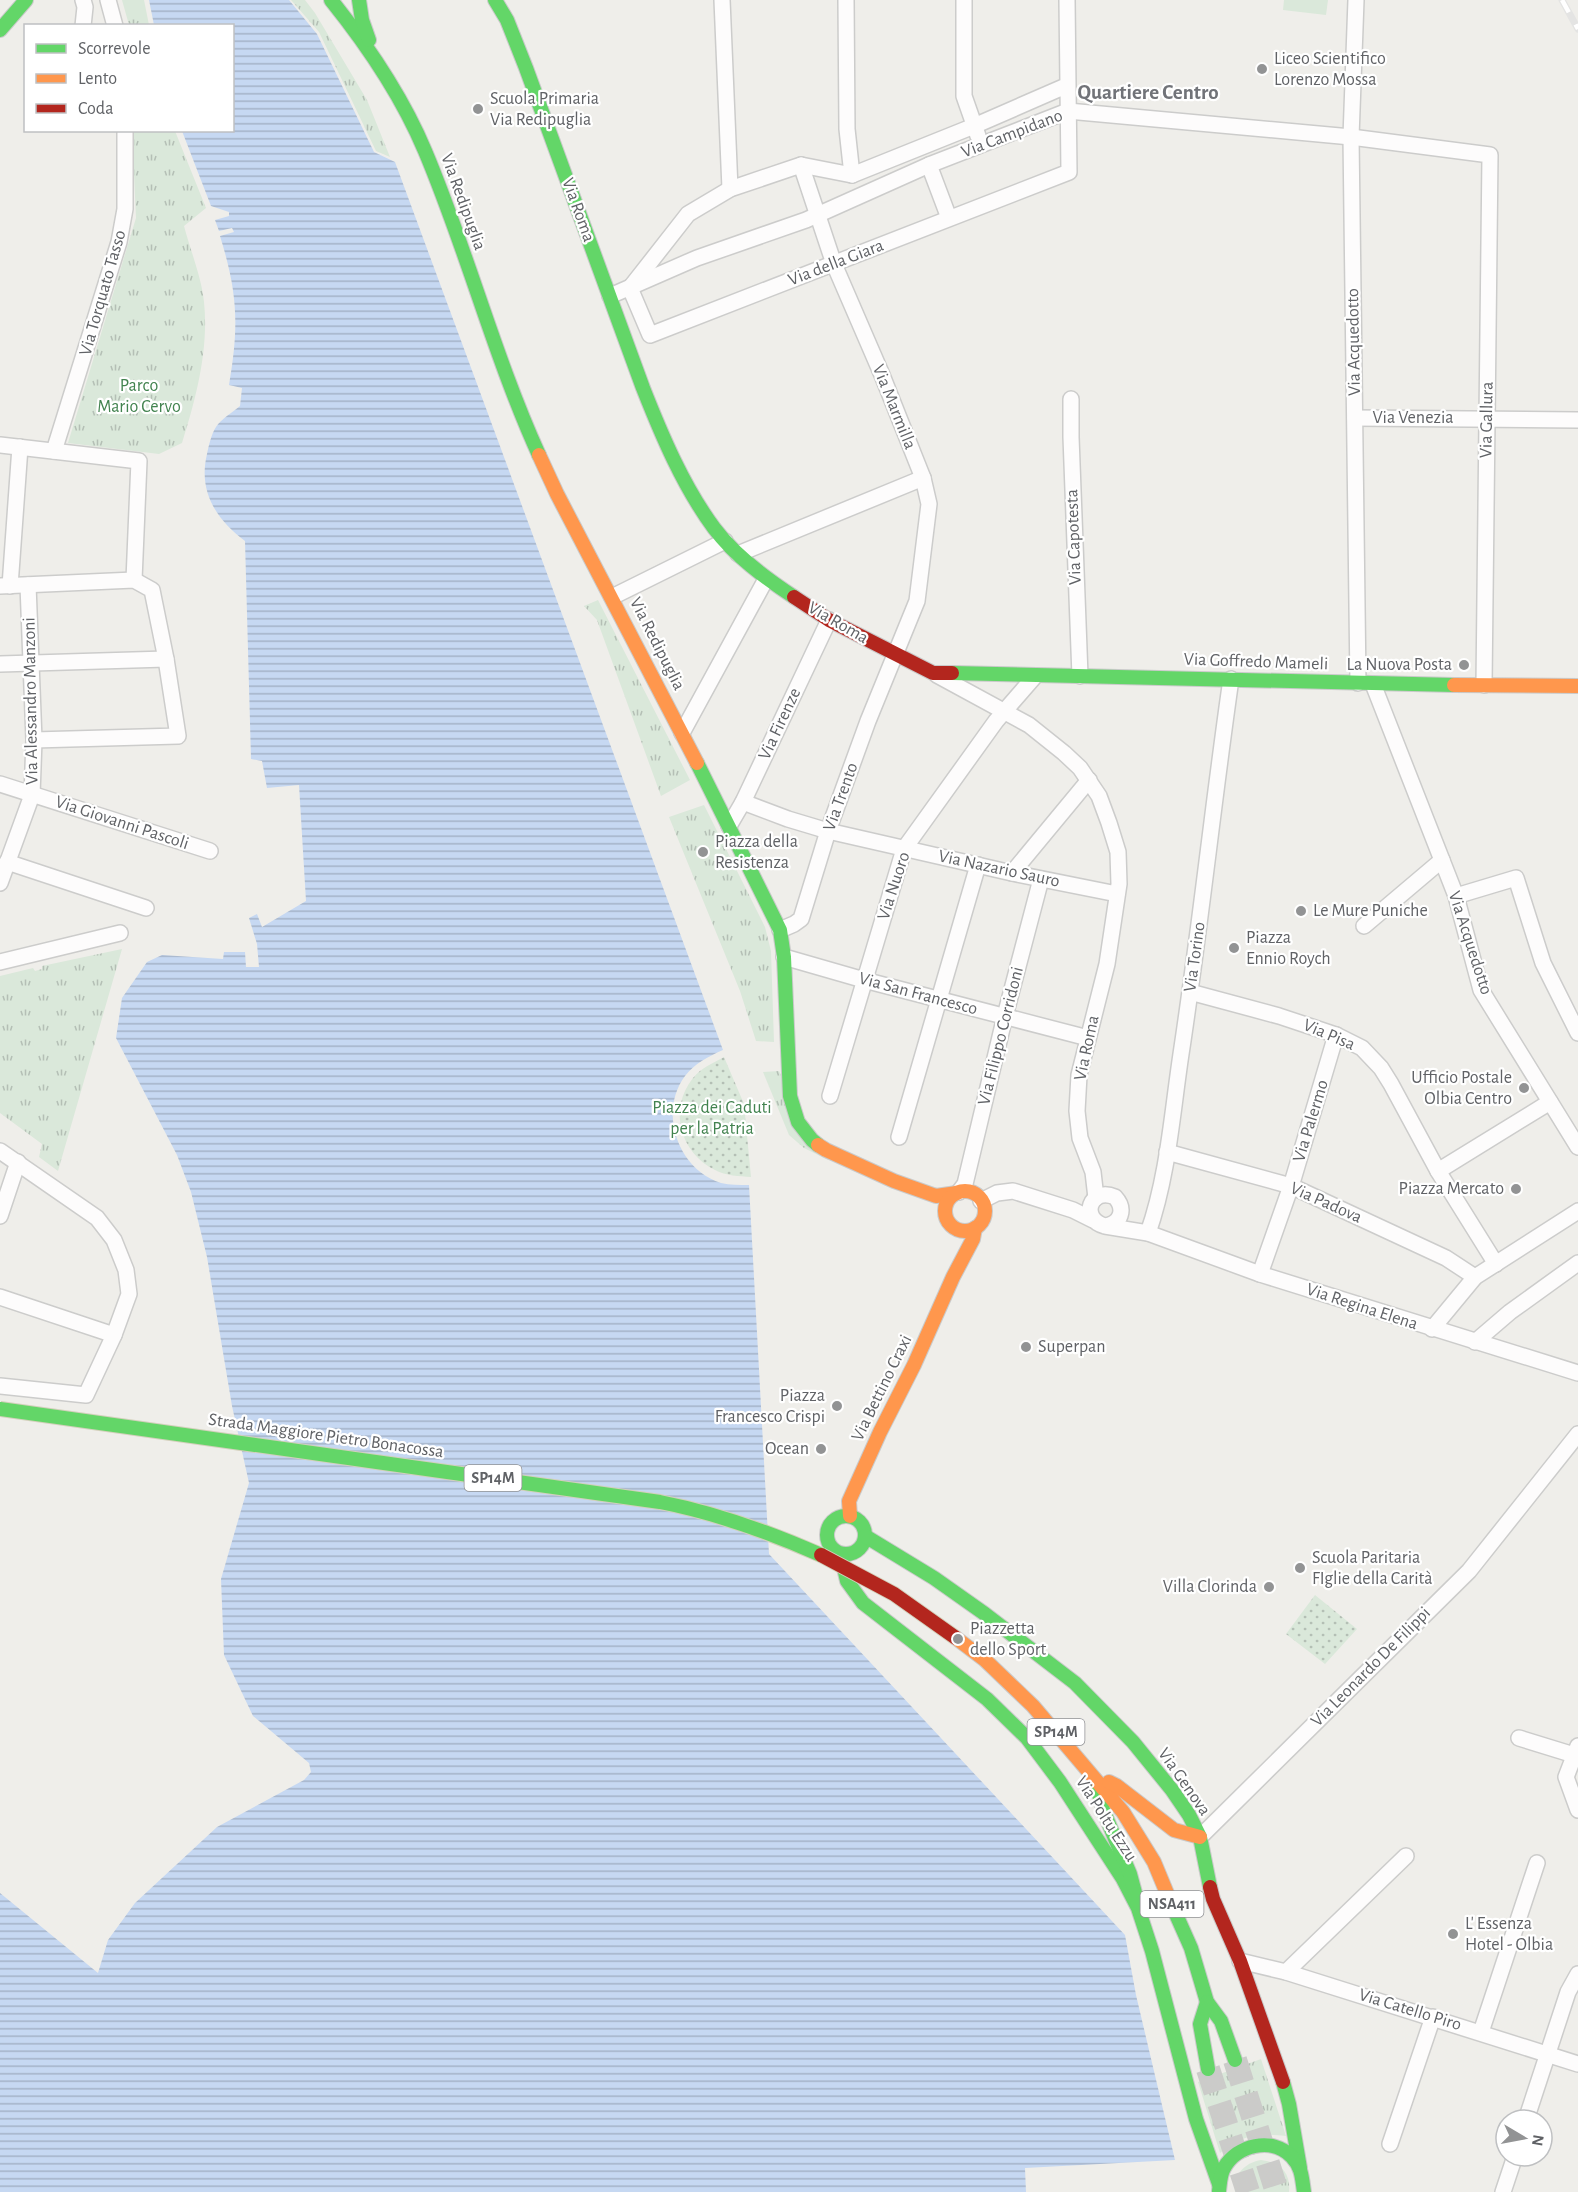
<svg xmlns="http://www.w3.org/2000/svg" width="1578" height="2192" viewBox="0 0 1578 2192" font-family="'Alegreya Sans',sans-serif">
<defs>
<pattern id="grass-tufts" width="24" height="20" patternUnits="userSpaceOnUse" patternTransform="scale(1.5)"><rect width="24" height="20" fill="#dae8da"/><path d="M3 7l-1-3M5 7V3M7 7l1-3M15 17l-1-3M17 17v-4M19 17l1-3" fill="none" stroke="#b4bfb5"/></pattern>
<pattern id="garden-dots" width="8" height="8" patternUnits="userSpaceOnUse" patternTransform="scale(1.5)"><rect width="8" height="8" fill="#dae8da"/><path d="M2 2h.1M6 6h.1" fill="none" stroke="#b4bfb5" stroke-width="1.8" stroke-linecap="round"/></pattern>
<pattern id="water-rules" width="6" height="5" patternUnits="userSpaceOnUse" patternTransform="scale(1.5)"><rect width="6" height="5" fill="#c6d8f2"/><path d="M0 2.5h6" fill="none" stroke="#a4b3c8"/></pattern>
</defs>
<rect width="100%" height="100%" fill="#efeeea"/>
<g fill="url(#grass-tufts)">
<path d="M122 0H144L149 25H129Z"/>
<path d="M291 0H305L315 13 367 100 390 157 376 151 319 32Z"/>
<path d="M132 131H175L206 208 184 226C190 249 202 279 204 302 209 349 196 399 182 443L159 454 68 443 136 218Z"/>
<path d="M598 600 690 780 661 796 597 620 584 606Z"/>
<path d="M704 805 765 927 771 951 774 1042 756 1041 740 991 669 817Z"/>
<path d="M122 949 58 1171 39 1157 42 1144 0 1113V976L33 968 35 971 42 969V966Z"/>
<path d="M779 1071 828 1160 804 1148 789 1135 763 1072Z"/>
<path d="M1261 2059 1286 2136C1256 2133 1245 2134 1220 2153L1198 2082Z"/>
<path d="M1261 2160C1280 2162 1291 2173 1289 2192H1235C1233 2174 1245 2163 1261 2160Z"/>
</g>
<g fill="url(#garden-dots)">
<path d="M724 1057 744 1104 751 1177C739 1176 726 1176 715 1170 680 1153 668 1109 693 1078 701 1068 713 1063 724 1057Z"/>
<path d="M1315 1595 1357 1629 1325 1664 1286 1634Z"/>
</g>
<path fill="#dae8da" d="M1284 0H1328L1326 15 1283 10Z"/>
<path fill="url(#water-rules)" d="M149 0H289L317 34 374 152 395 162 723 1050C709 1056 694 1064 685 1076 658 1112 678 1170 721 1183 730 1185 739 1185 749 1185L769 1554 1125 1935 1136 1995 1175 2160 1025 2168 1026 2192H0V1893L98 1973 108 1940 135 1903 217 1827 304 1780 311 1772 309 1763 253 1716 224 1655 221 1579 249 1483 232 1406 207 1257 191 1192 177 1155 116 1038 122 998 147 962 162 955 223 959 224 952H245L246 967H259L257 944 249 918 257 914 262 927 306 901 299 785 267 788 262 761 251 759 245 541C216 519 198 492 207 454 209 445 211 435 216 427 221 419 233 412 240 406L242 388 229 385C239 326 238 294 220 236L234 232 232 228 219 231 215 220 229 216V212L211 206 182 131 232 130V26L154 25Z"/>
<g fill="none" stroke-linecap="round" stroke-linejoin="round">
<g stroke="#cbcbc9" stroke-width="24" stroke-dasharray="24 12" stroke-linecap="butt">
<path d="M1235 2060 1277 2192"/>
<path d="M1208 2069 1248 2192"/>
</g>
<g stroke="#cccccb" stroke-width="18">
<g id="street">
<path d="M108 0 115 26"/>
<path d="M722 0 730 189"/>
<path d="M846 0 847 129 852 175"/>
<path d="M964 0V96L978 136"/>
<path d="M1067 0 1069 172 650 335 630 288 688 214 730 189 801 165 852 175 974 126 1068 85"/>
<path d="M1356 0 1351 137 1358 683"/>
<path d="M83 26 85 7 83 0"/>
<path d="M929 165 949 218"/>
<path d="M610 296 697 258 806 220 929 165 1068 111 1351 137 1490 155 1484 685"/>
<path d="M1071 399V437L1080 676"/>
<path d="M1355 418 1578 420"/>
<path d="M0 445 139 461 134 580"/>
<path d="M54 451 119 242 125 209V130"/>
<path d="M738 554 923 478"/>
<path d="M0 586 134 580 152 590 166 659 178 736 34 740"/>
<path d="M10 586 20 447"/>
<path d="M612 597 725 541"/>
<path d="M0 664 166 659"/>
<path d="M937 675 1029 725 1064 753 1080 768 1099 796 1109 823 1118 852 1119 884 1107 964 1079 1075 1077 1111 1080 1138 1093 1172 1096 1198"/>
<path d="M1373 684 1456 896 1481 990 1578 1147"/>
<path d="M682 733 766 579"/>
<path d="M0 784 210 851"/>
<path d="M743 802 788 819 828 831 1012 873 1117 894"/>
<path d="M729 826 743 802 829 620"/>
<path d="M7 862 146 908"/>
<path d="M1012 873 1089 780"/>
<path d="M0 883 32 795 34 740 28 585"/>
<path d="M1456 896 1516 878 1543 963 1578 1033"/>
<path d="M1364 926 1442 860"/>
<path d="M780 930 794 924 801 919 828 831 868 721 917 601 929 504 923 478 882 375 834 264 801 165"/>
<path d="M784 957 864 980 1088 1038"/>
<path d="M0 962 120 933"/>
<path d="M1190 992 1279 1016 1336 1035 1362 1048 1381 1068 1391 1084 1438 1171 1496 1264"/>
<path d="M830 1096 904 849 996 721 1035 676"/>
<path d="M899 1137 978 865"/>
<path d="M0 1151 97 1218 114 1240 126 1270 129 1294 114 1335 86 1395 0 1386"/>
<path d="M1167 1152 1291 1186 1446 1258 1475 1277"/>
<path d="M1438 1171 1550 1102"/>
<path d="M959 1192 965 1184 1005 1016 1041 879"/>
<path d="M981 1201 997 1193 1013 1191 1073 1210 1093 1220"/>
<path d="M0 1216 18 1162"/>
<path d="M1105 1226C1121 1224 1126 1209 1115 1197 1090 1186 1079 1219 1105 1226L1148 1233 1260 1274 1578 1373"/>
<path d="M1148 1233C1168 1176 1172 1114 1181 1054 1200 929 1213 804 1231 679"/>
<path d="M1260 1274 1292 1183 1336 1035"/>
<path d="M0 1297 114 1335"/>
<path d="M1432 1329 1475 1277 1578 1211"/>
<path d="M1475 1342 1510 1312 1578 1263"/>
<path d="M1519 1738 1574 1755"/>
<path d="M1578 1746 1566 1777 1578 1810"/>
<path d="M1200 1837 1469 1571 1578 1434"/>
<path d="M1240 1961 1286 1972 1578 2064"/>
<path d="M1286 1972 1406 1856"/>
<path d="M1481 2032 1537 1863"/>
<path d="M1526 2120 1568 1992 1578 1974"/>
<path d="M1390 2144 1433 2017"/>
<path d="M1503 2192 1515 2156"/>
</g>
</g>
<g stroke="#cacaca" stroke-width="16">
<g id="fast">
<path d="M331 0C368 46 402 96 425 151 467 250 494 356 539 455"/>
<path d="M359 0 362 20 369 40"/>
<path d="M495 0 507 20 526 68 643 388C662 436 683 486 714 528 735 556 765 578 794 597"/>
<path d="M0 30 26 0"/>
<path d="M952 673 1454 685"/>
<path d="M697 763 780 930 784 957 790 1096 798 1122 812 1140 818 1145"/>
<circle cx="846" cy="1535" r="19"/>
<path d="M865 1536 934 1578 985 1614 1075 1683 1133 1742 1172 1790 1189 1815 1200 1837 1210 1887"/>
<path d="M841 1555 847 1581 863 1603 987 1699 1027 1738 1060 1782 1123 1879 1138 1908 1152 1951 1196 2119 1219 2184"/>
<path d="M1097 1785 1103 1810 1130 1874 1141 1915"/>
<path d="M1171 1903 1191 1948 1207 2002 1221 2021 1235 2060"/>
<path d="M1207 2002 1200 2024 1208 2069"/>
<path d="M1283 2082 1289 2104 1300 2168"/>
<path d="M1219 2191C1220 2184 1220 2175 1224 2168 1237 2145 1272 2136 1292 2157 1302 2167 1302 2179 1304 2192"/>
</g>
</g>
<g stroke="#cacaca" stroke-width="16">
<g id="slow">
<path d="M539 455 557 494 697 763"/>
<path d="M1454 685 1578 686"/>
<path d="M818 1145 826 1150 894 1181 936 1196 957 1193"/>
<circle cx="965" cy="1211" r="20"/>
<path d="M850 1516 849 1501 880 1432 914 1365 953 1277 973 1239 975 1228"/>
<path d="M956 1638 985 1660 1033 1706 1123 1812 1154 1862 1171 1903"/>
<path d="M1109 1782 1117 1786 1174 1830 1200 1837"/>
</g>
</g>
<g stroke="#cacaca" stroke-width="16">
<g id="jam">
<path d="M794 597 829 620 933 673H952"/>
<path d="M1210 1887 1213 1899 1240 1961 1283 2082"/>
</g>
</g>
<use href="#street" stroke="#fdfcfc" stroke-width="15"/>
<use href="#fast" stroke="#63d668" stroke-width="14"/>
<use href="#slow" stroke="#ff974d" stroke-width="14"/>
<use href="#jam" stroke="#b3261e" stroke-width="14"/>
<g stroke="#e4e4e3" stroke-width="7">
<path id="rail" d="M1562 0 1578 29"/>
</g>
<use href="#rail" stroke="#fff" stroke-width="4.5" stroke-dasharray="14" stroke-linecap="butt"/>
<g stroke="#d3d0bb" stroke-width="16" stroke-linecap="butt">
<path id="fast-bridge" d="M0 1409 660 1502C716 1513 769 1532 821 1555"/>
</g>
<g stroke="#d3d0bb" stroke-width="16" stroke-linecap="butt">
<path id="jam-bridge" d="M821 1555 894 1594 956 1638"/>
</g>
<use href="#fast-bridge" stroke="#63d668" stroke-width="14"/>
<use href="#jam-bridge" stroke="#b3261e" stroke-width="14"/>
</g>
<g fill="#929394" stroke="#fff" stroke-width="2">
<circle cx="1262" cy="69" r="6"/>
<circle cx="478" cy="109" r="6"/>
<circle cx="1464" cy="665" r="6"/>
<circle cx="703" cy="852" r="6"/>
<circle cx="1301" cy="911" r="6"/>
<circle cx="1234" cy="948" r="6"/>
<circle cx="1524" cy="1088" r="6"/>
<circle cx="1516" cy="1189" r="6"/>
<circle cx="1026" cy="1347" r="6"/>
<circle cx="837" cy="1406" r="6"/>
<circle cx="821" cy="1449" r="6"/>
<circle cx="1300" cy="1568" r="6"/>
<circle cx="1269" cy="1587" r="6"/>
<circle cx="958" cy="1639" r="6"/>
<circle cx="1453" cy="1934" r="6"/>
</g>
<g text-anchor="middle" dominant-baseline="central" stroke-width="4.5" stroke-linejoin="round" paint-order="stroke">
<g fill="#fff" stroke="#909194" stroke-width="1.5">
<rect x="464.5" y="1465" width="57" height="26" rx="4.5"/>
<rect x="1027.5" y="1719" width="57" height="26" rx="4.5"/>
<rect x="1140.5" y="1891" width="63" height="26" rx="4.5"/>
</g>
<g font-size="16" font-weight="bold" fill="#606266">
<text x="493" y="1478">SP14M</text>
<text x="1056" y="1732">SP14M</text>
<text x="1172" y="1904">NSA411</text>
</g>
<g font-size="18" fill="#606266" stroke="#fff" text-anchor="start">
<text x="1274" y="59">Liceo Scientifico<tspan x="1274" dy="21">Lorenzo Mossa</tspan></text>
<text x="490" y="99">Scuola Primaria<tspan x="490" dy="21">Via Redipuglia</tspan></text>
<text x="1452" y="665" text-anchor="end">La Nuova Posta</text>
<text x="715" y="842">Piazza della<tspan x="715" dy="21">Resistenza</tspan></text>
<text x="1313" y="911">Le Mure Puniche</text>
<text x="1246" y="938">Piazza<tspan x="1246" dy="21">Ennio Roych</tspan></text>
<text x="1512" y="1078" text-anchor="end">Ufficio Postale<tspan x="1512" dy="21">Olbia Centro</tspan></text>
<text x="1504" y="1189" text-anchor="end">Piazza Mercato</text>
<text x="1038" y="1347">Superpan</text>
<text x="825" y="1396" text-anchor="end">Piazza<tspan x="825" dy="21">Francesco Crispi</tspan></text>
<text x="809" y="1449" text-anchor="end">Ocean</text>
<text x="1312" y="1558">Scuola Paritaria<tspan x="1312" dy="21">FIglie della Carità</tspan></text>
<text x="1257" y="1587" text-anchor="end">Villa Clorinda</text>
<text x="970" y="1629">Piazzetta<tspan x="970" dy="21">dello Sport</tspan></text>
<text x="1465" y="1924">L' Essenza<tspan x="1465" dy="21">Hotel - Olbia</tspan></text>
</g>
<g font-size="18" fill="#606266" stroke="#fff">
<text transform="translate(1012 134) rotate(-21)">Via Campidano</text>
<text transform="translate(463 202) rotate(70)">Via Redipuglia</text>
<text transform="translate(578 210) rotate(70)">Via Roma</text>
<text transform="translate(836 263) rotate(-21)">Via della Giara</text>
<text transform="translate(103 293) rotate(-74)">Via Torquato Tasso</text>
<text transform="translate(1354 342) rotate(-91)">Via Acquedotto</text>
<text transform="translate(894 407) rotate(68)">Via Marmilla</text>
<text x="1413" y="418">Via Venezia</text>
<text transform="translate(1487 420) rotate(-89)">Via Gallura</text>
<text transform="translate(1074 537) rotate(-92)">Via Capotesta</text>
<text transform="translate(838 623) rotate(30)">Via Roma</text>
<text transform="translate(657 644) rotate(63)">Via Redipuglia</text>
<text transform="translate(1256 662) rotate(2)">Via Goffredo Mameli</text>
<text transform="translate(31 701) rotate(-91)">Via Alessandro Manzoni</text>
<text transform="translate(780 724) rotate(-65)">Via Firenze</text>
<text transform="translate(841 797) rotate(-70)">Via Trento</text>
<text transform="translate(122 823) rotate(18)">Via Giovanni Pascoli</text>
<text transform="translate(999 869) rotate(12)">Via Nazario Sauro</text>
<text transform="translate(894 886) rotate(-72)">Via Nuoro</text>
<text transform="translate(1470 943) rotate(72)">Via Acquedotto</text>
<text transform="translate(1195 957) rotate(-82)">Via Torino</text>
<text transform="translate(918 994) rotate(15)">Via San Francesco</text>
<text transform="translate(1329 1035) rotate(23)">Via Pisa</text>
<text transform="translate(1001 1036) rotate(-76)">Via Filippo Corridoni</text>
<text transform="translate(1087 1048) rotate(-78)">Via Roma</text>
<text transform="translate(1311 1121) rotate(-73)">Via Palermo</text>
<text transform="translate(1326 1203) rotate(24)">Via Padova</text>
<text transform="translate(1362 1307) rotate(18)">Via Regina Elena</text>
<text transform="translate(882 1388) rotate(-64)">Via Bettino Craxi</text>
<text transform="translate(326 1436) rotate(8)">Strada Maggiore Pietro Bonacossa</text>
<text transform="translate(1371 1667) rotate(-45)">Via Leonardo De Filippi</text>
<text transform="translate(1184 1782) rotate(55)">Via Genova</text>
<text transform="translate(1106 1819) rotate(57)">Via Poltu Ezzu</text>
<text transform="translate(1410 2010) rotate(17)">Via Catello Piro</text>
</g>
<g font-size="18" fill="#42834f" stroke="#fff">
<text x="139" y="386">Parco<tspan x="139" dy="21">Mario Cervo</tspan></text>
<text x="712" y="1108">Piazza dei Caduti<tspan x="712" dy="21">per la Patria</tspan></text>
</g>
<g font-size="21" font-weight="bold" fill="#717378" stroke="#fff">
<text x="1148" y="92">Quartiere Centro</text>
</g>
</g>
<rect x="24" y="24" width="210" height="108" fill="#ffffff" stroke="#bfc0c2" stroke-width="1.5"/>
<rect x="36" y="44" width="30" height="9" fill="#63d668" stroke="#bfc0c2" stroke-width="1.5"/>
<text x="78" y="54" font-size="18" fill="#606266">Scorrevole</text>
<rect x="36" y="74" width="30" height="9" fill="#ff974d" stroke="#bfc0c2" stroke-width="1.5"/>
<text x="78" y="84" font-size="18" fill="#606266">Lento</text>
<rect x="36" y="104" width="30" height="9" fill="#b3261e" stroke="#bfc0c2" stroke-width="1.5"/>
<text x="78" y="114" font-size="18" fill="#606266">Coda</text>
<g transform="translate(1524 2138) rotate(100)"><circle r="28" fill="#ffffff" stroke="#bfc0c2" stroke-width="1.5"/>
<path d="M0-4.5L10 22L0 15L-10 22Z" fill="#929394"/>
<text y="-9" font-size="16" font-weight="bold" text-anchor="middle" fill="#606266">N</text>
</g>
</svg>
